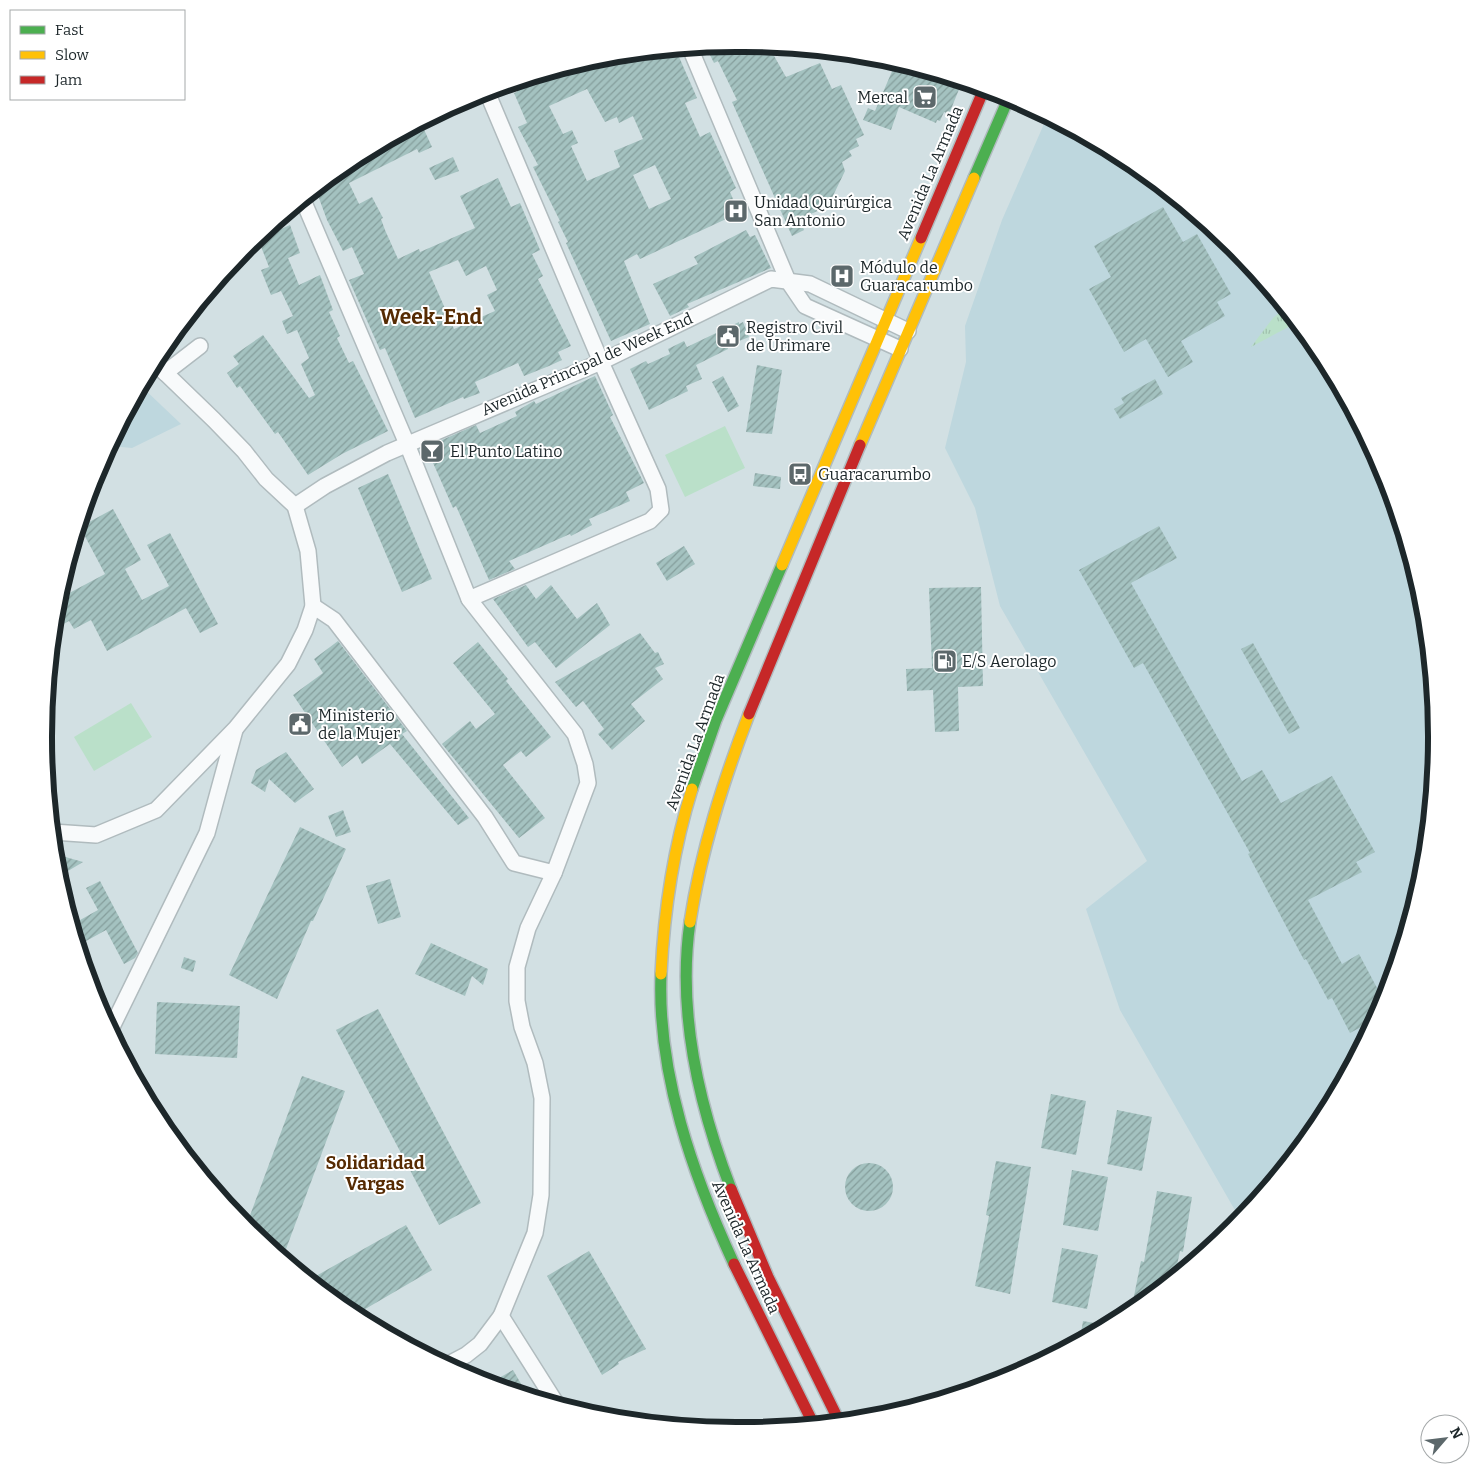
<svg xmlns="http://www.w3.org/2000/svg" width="1480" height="1474" viewBox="0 0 1480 1474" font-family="Bitter,serif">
<defs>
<pattern id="grass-tufts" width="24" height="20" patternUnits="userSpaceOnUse" patternTransform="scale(1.25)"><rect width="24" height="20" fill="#bae0c9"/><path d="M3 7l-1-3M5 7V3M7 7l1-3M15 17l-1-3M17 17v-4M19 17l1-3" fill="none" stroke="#9fc0ad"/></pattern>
<pattern id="building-hatch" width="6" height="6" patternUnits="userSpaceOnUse" patternTransform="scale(1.25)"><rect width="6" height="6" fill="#a4c2c0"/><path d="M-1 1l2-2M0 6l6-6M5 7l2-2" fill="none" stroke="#859e9c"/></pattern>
</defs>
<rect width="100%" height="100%" fill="#d2e0e3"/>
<g fill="#bed7de">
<path d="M1047 117 1128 160 1233 247 1319 352 1383 471 1423 601 1436 737 1423 872 1384 1002 1320 1122 1240 1219 1120 1010 1086 909 1147 861 1000 606 975 508 945 448 966 362 965 326 1002 220Z"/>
<path d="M142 387 181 424 132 448 111 446Z"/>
</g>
<path fill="url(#grass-tufts)" d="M1284 309 1296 323 1251 347 1273 318Z"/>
<g fill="#bae0c9">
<path d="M725 426 745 468 685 497 665 455Z"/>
<path d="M131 703 152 737 94 771 74 737Z"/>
</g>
<g fill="url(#building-hatch)" fill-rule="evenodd">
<path d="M737 44 769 47 786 77 820 63 832 89 841 85 864 135 856 139 859 146 849 151 852 156 842 162 845 171 828 206 800 219 804 230 792 236 732 102 737 100 718 61 714 63 706 47Z"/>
<path d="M676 50 697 98 685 103 700 137 710 132 736 188 730 192 739 213 640 259 637 254 624 261 650 324 611 341 566 243 568 242 558 222 560 221 533 167 538 165 518 127 527 123 514 93 517 92V83L601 57ZM587 89 605 122 617 117 619 123 633 116 643 139 614 151 620 167 587 181 571 146 578 143 572 130 563 134 549 106ZM655 165 671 199 649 209 633 175Z"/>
<path d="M896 62 962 82 949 114 944 112 940 121 937 120 936 123 899 107 891 130 863 120 868 108 875 111Z"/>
<path d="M421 123 432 147 419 153 417 149 349 183 359 204 372 197 383 218 381 219 385 230 398 259 419 249 420 252 475 228 460 196 498 178 511 207 520 203 532 231 540 250 532 254 543 276 538 279 571 346 558 352 562 360 549 366 524 376 518 363 475 382 480 393 464 399 463 397 415 418 385 348 380 350 349 280 364 274 352 247 343 251 327 220 316 190 352 161ZM458 260 466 276 486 266 497 290 487 295 495 311 454 329 429 272Z"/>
<path d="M453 157 459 171 435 180 429 168Z"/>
<path d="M1163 207 1183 242 1197 234 1231 294 1217 302 1225 316 1181 341 1193 362 1168 377 1146 339 1124 352 1089 289 1111 277 1094 246Z"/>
<path d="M290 225 300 253 288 258 299 285 320 275 333 310 329 312 340 336 337 338 349 363 353 361 388 431 342 454 308 475 278 432 275 434 240 386 237 388 227 373 239 364 233 356 263 335 309 398 315 395 301 364 309 358 297 330 287 334 282 321 293 316 281 291 271 295 261 270 269 267 258 239Z"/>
<path d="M746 230 750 237 755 235 771 268 687 304 689 307 670 316 653 284 698 264 694 257Z"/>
<path d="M739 322V324L743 322 749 337 727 346 728 349 696 365 702 379 686 386 688 391 649 410 630 369 646 361 648 364 670 354 668 349 684 341 687 347Z"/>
<path d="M757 365 782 370 772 434 746 432Z"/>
<path d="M595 376 613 415 610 417 644 483 626 492 630 501 589 519 592 525 571 536 570 534 509 561 515 569 489 580 456 506 453 508 426 447 476 425 480 433 517 416 515 412 534 401 536 404Z"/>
<path d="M723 376 739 406 728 412 712 382Z"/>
<path d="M1155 379 1163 394 1120 419 1114 409 1124 403 1121 398Z"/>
<path d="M755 473 781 477 780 489 753 486Z"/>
<path d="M388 474 432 579 402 592 358 488Z"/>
<path d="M113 509 141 560 125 569 142 600 169 586 147 545 170 533 218 624 200 633 186 608 107 651 91 620 74 629 69 621 54 629 58 599 105 574 80 527Z"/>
<path d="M1159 526 1177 558 1131 583 1242 781 1262 770 1281 803 1332 776 1375 852 1356 862 1362 872 1308 900 1342 964 1359 954 1384 1001 1374 1020 1350 1033 1332 998 1328 1000 1306 959 1304 960 1248 854 1250 853 1143 663 1134 668 1079 570Z"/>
<path d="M684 546 695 564 667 581 656 563Z"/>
<path d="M526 585 536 599 551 585 577 619 597 603 610 625 556 668 535 642 528 647 493 599Z"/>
<path d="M981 587 983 686 958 687 959 731 935 732 933 690 907 691 906 669 932 668 929 588Z"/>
<path d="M640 633 655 653 658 652 664 664 655 668 663 679 631 704 645 721 612 750 598 734 604 729 583 701 576 707 555 682Z"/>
<path d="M338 641 407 731 402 734 469 818 458 825 390 744 362 764 357 755 342 767 293 695 323 673 314 659Z"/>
<path d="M478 642 508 679 506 681 551 737 526 757 521 751 503 765 545 818 519 838 442 744 470 721 476 729 495 714 453 663Z"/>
<path d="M1253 643 1300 728 1289 734 1241 649Z"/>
<path d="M286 752 314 789 295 803 269 779 265 792 251 783 256 770Z"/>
<path d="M343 810 351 832 336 837 328 816Z"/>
<path d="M300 827 346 849 313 921H311L277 999 229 975Z"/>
<path d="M55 854 83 862 58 877Z"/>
<path d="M390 879 401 917 378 924 366 886Z"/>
<path d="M100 881 138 953 135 958 124 964 106 930 79 945 73 924 98 910 86 888Z"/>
<path d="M431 943 488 969 483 985 472 976 465 996 415 974Z"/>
<path d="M184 957 196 961 193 972 181 968Z"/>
<path d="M157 1002 240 1006 237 1058 155 1054Z"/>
<path d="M378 1009 481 1203 439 1225 336 1030Z"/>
<path d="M302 1076 345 1091 283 1257 246 1226Z"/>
<path d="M1051 1094 1086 1101 1076 1155 1041 1148Z"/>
<path d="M1117 1110 1152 1117 1142 1171 1107 1164Z"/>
<path d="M996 1161 1031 1167 1010 1294 975 1286 989 1216 986 1215Z"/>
<circle cx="869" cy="1187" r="24"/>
<path d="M1072 1170 1108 1177 1098 1231 1063 1225Z"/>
<path d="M1157 1191 1192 1197 1183 1252 1180 1251 1175 1275 1131 1311 1141 1261 1144 1262Z"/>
<path d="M406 1225 432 1270 355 1315 325 1291 316 1276Z"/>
<path d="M1062 1248 1098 1255 1087 1309 1052 1302Z"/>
<path d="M589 1251 646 1349 618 1362 619 1364 602 1375 547 1276Z"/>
<path d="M1083 1321 1094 1323 1093 1332 1080 1339Z"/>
<path d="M513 1370 527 1394 490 1383Z"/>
</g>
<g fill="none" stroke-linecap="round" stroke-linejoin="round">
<g stroke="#b0bbbe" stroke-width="18">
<g id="street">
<path d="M690 48 788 281 805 306 900 349"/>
<path d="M303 200 407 444 469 599"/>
<path d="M158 365 165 373 200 346"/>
<path d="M295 506 325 486 387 453 601 362 771 279 810 284 908 331"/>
<path d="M313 606 334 620 485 817 514 863 554 873"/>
<path d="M53 832 96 835 156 810 236 728 288 664 305 630 313 606 308 551 295 506 266 479 244 451 214 420 155 363"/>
<path d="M111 1029 207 833 235 730"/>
<path d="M501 1316 556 1403"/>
<path d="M447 1365 466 1355 480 1344 501 1316 535 1233 541 1195 542 1098 535 1063 522 1027 517 1001V967L528 928 554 873 588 783 585 764 575 734 469 599 650 521 661 510 658 489 601 362 487 92"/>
</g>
</g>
<g stroke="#b0bbbe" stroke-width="14">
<g id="fast">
<path d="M974 178 1009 97"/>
<path d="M692 789 716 720 782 565"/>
<path d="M690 922C677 1012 699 1106 731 1189"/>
<path d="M661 974C657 1074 693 1175 734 1264"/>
</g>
</g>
<g stroke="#b0bbbe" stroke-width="14">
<g id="slow">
<path d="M860 445 974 178"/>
<path d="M782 565 921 238"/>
<path d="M690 922C701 850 723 782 749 714"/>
<path d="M661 974C664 911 673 850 692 789"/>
</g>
</g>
<g stroke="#b0bbbe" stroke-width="14">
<g id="jam">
<path d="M921 238 984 89"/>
<path d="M749 714 860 445"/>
<path d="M731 1189 768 1277 839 1421"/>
<path d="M734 1264 813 1423"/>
</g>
</g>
<use href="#street" stroke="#f8fafb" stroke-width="15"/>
<use href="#fast" stroke="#4caf50" stroke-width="11"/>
<use href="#slow" stroke="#ffc107" stroke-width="11"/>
<use href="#jam" stroke="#c62828" stroke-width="11"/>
</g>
<defs>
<g id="supermarket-square" transform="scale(1.25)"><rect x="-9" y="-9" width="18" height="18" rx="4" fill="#5c686b" stroke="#fff"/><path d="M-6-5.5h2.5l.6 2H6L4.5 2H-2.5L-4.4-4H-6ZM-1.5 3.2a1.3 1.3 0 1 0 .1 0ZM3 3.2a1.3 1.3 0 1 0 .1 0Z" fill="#fff"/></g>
<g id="hospital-square" transform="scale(1.25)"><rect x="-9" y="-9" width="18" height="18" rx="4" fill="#5c686b" stroke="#fff"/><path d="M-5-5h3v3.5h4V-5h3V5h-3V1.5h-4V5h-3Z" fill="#fff"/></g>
<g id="civic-square" transform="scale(1.25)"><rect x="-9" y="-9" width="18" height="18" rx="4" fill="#5c686b" stroke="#fff"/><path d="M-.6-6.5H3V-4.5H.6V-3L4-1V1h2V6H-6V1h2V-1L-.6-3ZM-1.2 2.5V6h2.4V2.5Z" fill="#fff"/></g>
<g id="bar-square" transform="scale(1.25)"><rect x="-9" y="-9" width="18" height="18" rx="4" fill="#5c686b" stroke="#fff"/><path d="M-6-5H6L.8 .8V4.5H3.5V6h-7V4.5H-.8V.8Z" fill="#fff"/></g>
<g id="bus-square" transform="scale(1.25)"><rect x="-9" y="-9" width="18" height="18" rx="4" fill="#5c686b" stroke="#fff"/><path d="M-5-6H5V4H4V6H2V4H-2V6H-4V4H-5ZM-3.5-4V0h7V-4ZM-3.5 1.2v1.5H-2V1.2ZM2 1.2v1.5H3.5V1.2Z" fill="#fff"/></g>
<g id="fuel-square" transform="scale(1.25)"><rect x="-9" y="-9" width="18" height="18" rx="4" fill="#5c686b" stroke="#fff"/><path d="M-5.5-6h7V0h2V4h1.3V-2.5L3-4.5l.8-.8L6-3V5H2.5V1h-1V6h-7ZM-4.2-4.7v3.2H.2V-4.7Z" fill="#fff"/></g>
</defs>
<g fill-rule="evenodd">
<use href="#supermarket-square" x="925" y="97"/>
<use href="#hospital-square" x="736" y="211"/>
<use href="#hospital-square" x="842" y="276"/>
<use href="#civic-square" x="728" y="336"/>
<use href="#bar-square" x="432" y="451"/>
<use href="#bus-square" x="800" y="474"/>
<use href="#fuel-square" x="945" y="661"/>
<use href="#civic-square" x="300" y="724"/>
</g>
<g text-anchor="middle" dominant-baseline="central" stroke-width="4" stroke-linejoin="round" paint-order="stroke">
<g font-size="16" fill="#1d272a" stroke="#fff" text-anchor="start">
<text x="908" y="97" text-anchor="end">Mercal</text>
<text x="754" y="202">Unidad Quirúrgica<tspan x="754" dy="18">San Antonio</tspan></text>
<text x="860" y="267">Módulo de<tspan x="860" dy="18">Guaracarumbo</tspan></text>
<text x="746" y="327">Registro Civil<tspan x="746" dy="18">de Urimare</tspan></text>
<text x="450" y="451">El Punto Latino</text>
<text x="818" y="474">Guaracarumbo</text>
<text x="962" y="661">E/S Aerolago</text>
<text x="318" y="715">Ministerio<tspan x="318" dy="18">de la Mujer</tspan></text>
</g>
<g font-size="16" fill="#1d272a" stroke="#fff">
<text transform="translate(930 173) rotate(-67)">Avenida La Armada</text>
<text transform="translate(587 364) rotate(-24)">Avenida Principal de Week End</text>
<text transform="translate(695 742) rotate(-70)">Avenida La Armada</text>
<text transform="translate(746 1247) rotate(66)">Avenida La Armada</text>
</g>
<g font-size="18" font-weight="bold" fill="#562b03" stroke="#fff">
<text x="375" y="1163">Solidaridad<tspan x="375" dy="21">Vargas</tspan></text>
</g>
<g font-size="21" font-weight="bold" fill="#562b03" stroke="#fff">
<text x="431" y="317">Week-End</text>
</g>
</g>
<path d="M0 0H1480V1474H0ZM736 52H744A684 684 0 0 1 1428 736V738A684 684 0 0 1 744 1422H736A684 684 0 0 1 52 738V736A684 684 0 0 1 736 52Z" fill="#fff" fill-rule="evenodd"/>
<path fill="none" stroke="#1d272a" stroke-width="6" d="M736 52H744A684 684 0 0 1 1428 736V738A684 684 0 0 1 744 1422H736A684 684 0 0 1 52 738V736A684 684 0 0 1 736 52Z"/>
<rect x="10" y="10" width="175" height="90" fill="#ffffff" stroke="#a5a9aa"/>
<rect x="20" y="26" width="25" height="8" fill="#4caf50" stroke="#a5a9aa"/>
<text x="55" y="35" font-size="15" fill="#1d272a">Fast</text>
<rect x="20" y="51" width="25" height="8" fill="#ffc107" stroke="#a5a9aa"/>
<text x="55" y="60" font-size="15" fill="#1d272a">Slow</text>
<rect x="20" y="76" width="25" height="8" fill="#c62828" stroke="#a5a9aa"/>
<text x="55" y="85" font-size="15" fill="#1d272a">Jam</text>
<g transform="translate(1445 1439) rotate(62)"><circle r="24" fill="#ffffff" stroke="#a5a9aa"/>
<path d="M0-4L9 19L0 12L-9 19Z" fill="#5c686b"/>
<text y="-8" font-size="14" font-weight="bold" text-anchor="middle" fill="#1d272a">N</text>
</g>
</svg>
